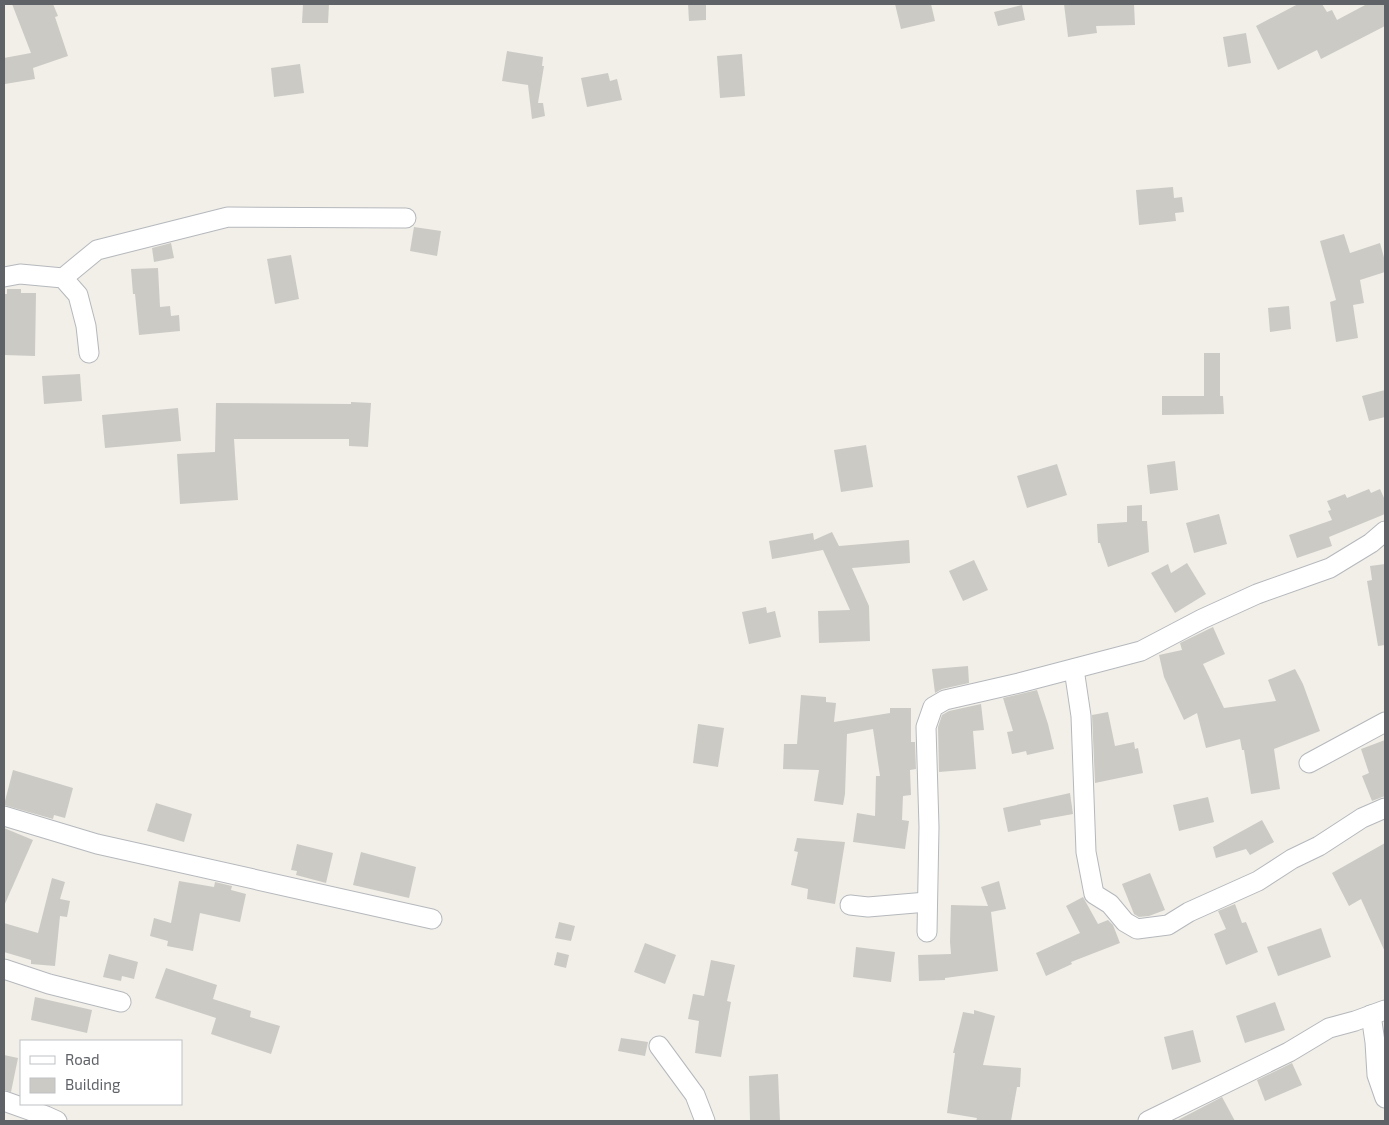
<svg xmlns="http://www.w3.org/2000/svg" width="1389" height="1125" viewBox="0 0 1389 1125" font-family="'Exo 2',sans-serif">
<rect width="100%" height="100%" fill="#f1efe8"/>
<g fill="#cccac5">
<path d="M12 4H53L58 16 55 17 68 56 33 68 35 79 5 84 4 58 31 53Z"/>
<path d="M303 4H329L328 23H302Z"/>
<path d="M688 4H706V20L689 21Z"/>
<path d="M895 4H931L935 21 901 29Z"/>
<path d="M1064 4H1134L1135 25 1096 26 1097 33 1068 37Z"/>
<path d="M1298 4H1322L1327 12 1332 10 1337 20 1367 4H1385V26L1321 59 1317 50 1278 70 1256 26Z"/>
<path d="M1022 5 1025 20 998 26 994 12Z"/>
<path d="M1246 33 1251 63 1228 67 1223 37Z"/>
<path d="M507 51 543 57 542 66H544L538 103H543L545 116 532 119 528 85 502 81Z"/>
<path d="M742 54 745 96 720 98 717 56Z"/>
<path d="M300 64 304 93 274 97 271 68Z"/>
<path d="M608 73 610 81 617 79 622 100 587 107 581 78Z"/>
<path d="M1173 187 1174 198 1182 197 1184 212 1175 213 1176 221 1139 225 1136 190Z"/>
<path d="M414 227 441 231 437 256 410 251Z"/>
<path d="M1344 234 1350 253 1380 243 1385 261V272L1360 280 1364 303 1353 305 1358 338 1336 342 1330 302 1336 300 1320 241Z"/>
<path d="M171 243 174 258 154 262 152 248Z"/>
<path d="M291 255 299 299 275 304 267 259Z"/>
<path d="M158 268 160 307 170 306 171 316 179 315 180 331 139 335 135 294H133L131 269Z"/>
<path d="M7 289H21V293H36L35 356 4 355V294H7Z"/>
<path d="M1289 306 1291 329 1270 332 1268 308Z"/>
<path d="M1204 353H1220V396H1223L1224 414 1162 415V396H1204Z"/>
<path d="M80 374 82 401 44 404 42 376Z"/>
<path d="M1385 390V417L1369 421 1362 396Z"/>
<path d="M351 402 371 403 368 447 349 446V439H234L238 500 180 504 177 454 215 452 216 403 351 404Z"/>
<path d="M178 408 181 441 105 448 102 415Z"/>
<path d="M866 445 873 487 841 492 834 450Z"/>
<path d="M1175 461 1178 490 1150 494 1147 465Z"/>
<path d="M1057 464 1067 495 1027 508 1017 476Z"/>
<path d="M1369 489 1371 493 1380 489 1385 500V514L1329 537 1332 546 1297 558 1289 535 1332 520 1328 511 1331 510 1327 501 1345 494 1347 498Z"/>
<path d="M1142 505V521H1147L1149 552 1108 567 1100 543H1098L1097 524 1127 522V506Z"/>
<path d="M1219 514 1227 544 1194 553 1186 523Z"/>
<path d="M832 532 839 546 909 540 910 563 852 568 869 606 870 641 819 643 818 611 850 610 823 550 772 559 769 541 813 533 814 540Z"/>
<path d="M974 560 988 590 963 601 949 571Z"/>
<path d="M1187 563 1206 594 1175 613 1151 573 1168 564 1171 573Z"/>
<path d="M1385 564V645L1378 646 1367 581 1372 580 1370 566Z"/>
<path d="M766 607 767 613 775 611 781 637 749 644 742 612Z"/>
<path d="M1213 627 1225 654 1203 664 1224 708 1276 701 1268 680 1295 669 1303 684 1320 731 1274 749 1280 789 1251 794 1244 750H1242L1240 739 1206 748 1197 713 1184 720 1164 677 1159 655 1182 650 1180 643Z"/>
<path d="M968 666 969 683 942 689 935 693 932 669Z"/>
<path d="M1037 690 1048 724 1054 749 1027 755 1026 751 1012 754 1007 732 1013 731 1003 698Z"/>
<path d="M801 695 826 697V702L836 703 834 722 890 713V708H911V742H915L916 769 910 770 911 795 903 796 902 820 909 821 905 849 853 842 857 813 875 816 876 776H880L873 729 847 734 845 794 843 805 814 801 819 770 783 769 784 744H797Z"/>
<path d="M981 704 984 730 973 731 976 769 939 772 938 727 942 715 949 711Z"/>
<path d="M1108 712 1115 746 1134 742 1135 749 1138 748 1143 773 1095 783 1092 715Z"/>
<path d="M698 724 724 728 718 767 693 763Z"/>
<path d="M1385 740V796L1372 801 1362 776 1369 773 1361 749Z"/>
<path d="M13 770 73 788 65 818 54 815 53 819 4 805Z"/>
<path d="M1070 793 1073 814 1040 820 1041 825 1008 832 1003 808Z"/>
<path d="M1208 797 1214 822 1179 831 1173 805Z"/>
<path d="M156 803 192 814 184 842 147 831Z"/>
<path d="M1262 820 1274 842 1250 855 1246 849 1216 858 1213 847Z"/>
<path d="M4 828 33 840 4 906Z"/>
<path d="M797 838 845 842 835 904 807 899 808 889 791 885 798 852 794 851Z"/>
<path d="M1385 843V952L1361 899 1349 906 1332 873Z"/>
<path d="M297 844 333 853 326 883 296 875 297 871 291 870Z"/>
<path d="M361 852 416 867 409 898 353 885Z"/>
<path d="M1150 873 1165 910 1149 916 1139 917 1134 914 1122 884Z"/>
<path d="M52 878 65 882 60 899 70 901 67 917 60 916 55 966 31 964V960L4 952V923L38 933Z"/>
<path d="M179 881 214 887 215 882 232 886 231 890 246 894 240 922 200 913 193 951 167 946 168 941 150 936 154 918 171 923Z"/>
<path d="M999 881 1006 909 991 912 998 971 945 978V980L919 981 918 955 951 954 950 942 951 905 988 906 981 887Z"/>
<path d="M1083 897 1098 924 1108 920 1113 925 1120 943 1071 962 1072 964 1046 976 1036 953 1080 933 1066 906Z"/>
<path d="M1235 904 1242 923 1246 922 1258 952 1226 965 1214 934 1226 929 1218 911Z"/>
<path d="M559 922 575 926 571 941 555 938Z"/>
<path d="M1321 928 1331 957 1278 976 1267 947Z"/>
<path d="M645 943 676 955 665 984 634 972Z"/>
<path d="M856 947 895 952 891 982 853 977Z"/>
<path d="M557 952 569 955 566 968 554 965Z"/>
<path d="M109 954 138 962 134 979 122 976 121 981 103 977Z"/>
<path d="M711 960 735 965 727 1001 731 1002 721 1057 695 1053 699 1021 688 1019 693 994 704 996Z"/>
<path d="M166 968 217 985 213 999 251 1011 250 1017 280 1026 271 1054 211 1034 216 1018 155 998Z"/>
<path d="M35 997 92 1010 87 1033 31 1020Z"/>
<path d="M1275 1002 1285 1030 1245 1043 1236 1016Z"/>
<path d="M974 1010 995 1016 983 1065 1021 1068 1020 1087H1017L1011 1121H976L977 1118 947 1113 955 1053H953L963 1012 974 1014Z"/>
<path d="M1193 1030 1201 1062 1172 1070 1164 1037Z"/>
<path d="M621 1038 648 1042 645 1056 618 1051Z"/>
<path d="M4 1055 18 1058 11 1092 4 1090Z"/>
<path d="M1292 1063 1302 1085 1265 1101 1257 1080Z"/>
<path d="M778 1074 780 1121H750L749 1076Z"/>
<path d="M1222 1097 1235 1121H1176Z"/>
</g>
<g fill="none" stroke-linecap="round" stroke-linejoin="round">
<g stroke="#b5b8bc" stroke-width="21">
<g id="minor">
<path d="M4 277 20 274 63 278 78 295 86 326 89 353"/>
<path d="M63 278 97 250 228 217 406 218"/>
<path d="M1074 669 1081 716 1086 852 1094 894 1110 904 1125 922 1137 929 1168 925 1189 912 1258 881 1292 859 1319 846 1362 818 1385 808"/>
<path d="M1309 763 1385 722"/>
<path d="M4 816 97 844 432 919"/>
<path d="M850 905 868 907 927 902"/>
<path d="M927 932 929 827 926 727 933 707 945 700 1019 683 1141 651 1202 619 1257 594 1330 568 1371 543 1385 531"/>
<path d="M4 969 49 984 121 1002"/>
<path d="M1371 1015 1375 1042 1377 1075 1385 1098"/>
<path d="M659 1046 695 1095 705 1121"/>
<path d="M4 1101 46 1116 57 1121"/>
<path d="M1148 1121 1289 1052 1329 1028 1355 1021 1385 1010"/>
</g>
</g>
<use href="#minor" stroke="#fff" stroke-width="19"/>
</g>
<rect width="1389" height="1125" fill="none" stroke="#5f6368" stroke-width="10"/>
<rect x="20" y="1040" width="162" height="65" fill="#ffffff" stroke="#bfc1c3"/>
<rect x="30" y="1056" width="25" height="8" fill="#ffffff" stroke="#bfc1c3"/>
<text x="65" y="1065" font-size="15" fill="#5f6368">Road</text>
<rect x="30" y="1078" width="25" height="15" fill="#cccac5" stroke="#bfc1c3"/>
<text x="65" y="1090" font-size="15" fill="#5f6368">Building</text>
</svg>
